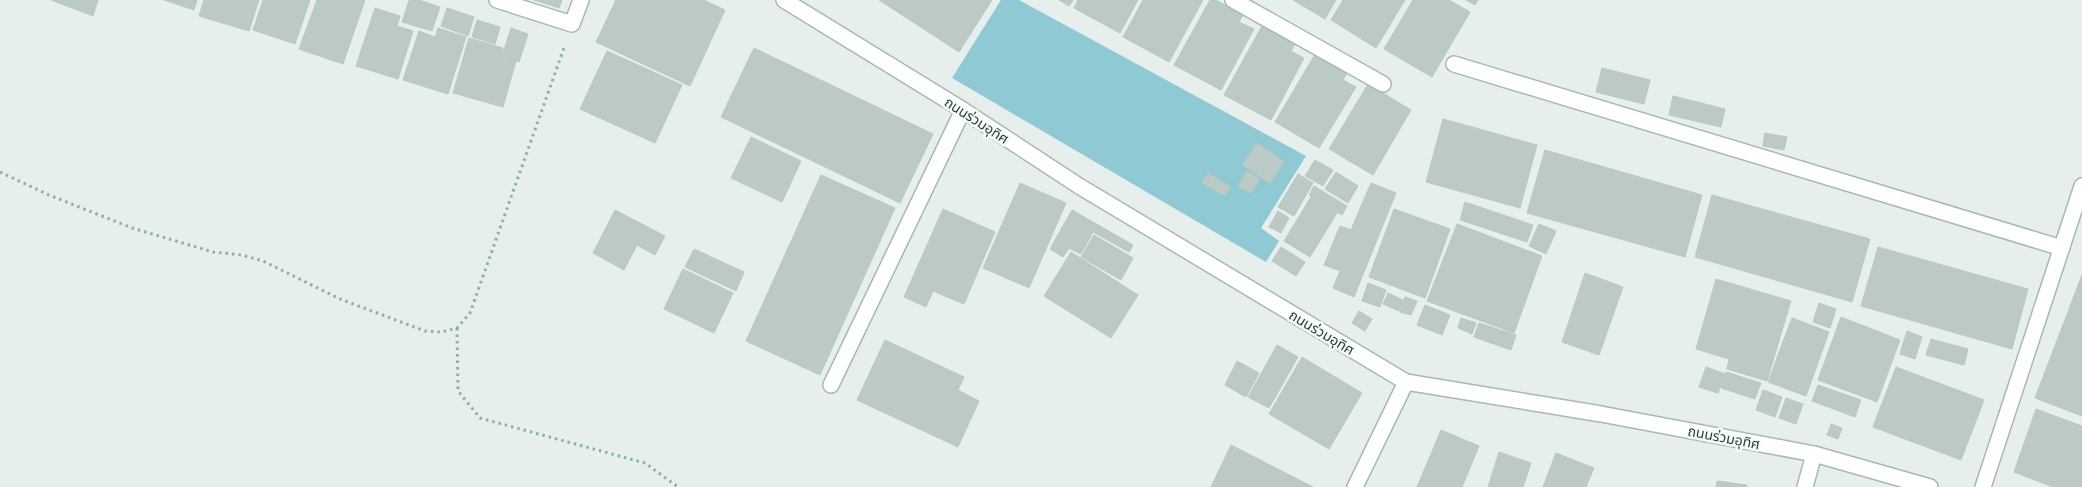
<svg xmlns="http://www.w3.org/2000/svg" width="2082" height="487" viewBox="0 0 2082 487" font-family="'Exo 2','Noto Sans Thai',sans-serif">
<rect width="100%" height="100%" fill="#e6efeb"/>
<path fill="#8ec9d4" d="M1001 0H1019L1306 156 1261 228 1279 241 1266 262 952 78Z"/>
<g fill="#bbcac4" stroke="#b8c9c2">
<path d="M51 0H98L93 16Z"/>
<path d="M164 0H197L194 10Z"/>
<path d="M204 0H259L249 31 199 16Z"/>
<path d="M263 0H310L295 44 253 30Z"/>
<path d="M317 0H365L343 64 299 49Z"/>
<path d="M409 0H419L440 7 432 31 402 22Z"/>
<path d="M534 0H562L559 8Z"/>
<path d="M616 0H704L725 10 690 86 596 42Z"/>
<path d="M879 0H992L959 52Z"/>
<path d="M1059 0H1073L1069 6Z"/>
<path d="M1078 0H1138L1120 33 1074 8Z"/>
<path d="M1143 0H1203L1169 62 1123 37Z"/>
<path d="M1210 0H1216L1243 15 1239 22 1254 29 1221 90 1174 65Z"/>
<path d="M1293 0H1336L1325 19Z"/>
<path d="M1343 0H1405L1376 48 1331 20Z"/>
<path d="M1413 0H1449L1470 12 1432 77 1384 49Z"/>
<path d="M1466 0H1478L1475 5Z"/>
<path d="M375 8 400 16 397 26 413 31 398 79 356 66Z"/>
<path d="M447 8 474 17 468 36 441 26Z"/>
<path d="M477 20 500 27 495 44 472 37Z"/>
<path d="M1263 24 1296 42 1291 51 1304 58 1271 120 1224 95Z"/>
<path d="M438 28 466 37 448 94 403 80 419 31 435 37Z"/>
<path d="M511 28 528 34 519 62 502 56Z"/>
<path d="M469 38 503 48 501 57 516 61 503 107 453 93Z"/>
<path d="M754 48 933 134 900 203 721 117Z"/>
<path d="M607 51 682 85 655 143 580 109Z"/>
<path d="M1317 51 1349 70 1343 80 1356 87 1319 148 1275 122Z"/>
<path d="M1602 68 1650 80 1644 104 1596 92Z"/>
<path d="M1368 84 1411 110 1373 175 1329 149Z"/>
<path d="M1673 96 1725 109 1721 127 1669 115Z"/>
<path d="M1443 119 1537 145 1520 208 1426 182Z"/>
<path d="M1765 133 1787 137 1784 150 1763 146Z"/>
<path d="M751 137 801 161 782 202 731 178Z"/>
<path d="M1257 143 1284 162 1270 183 1242 165Z"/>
<path d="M1545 150 1702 195 1685 257 1527 213Z"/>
<path d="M1315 160 1333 170 1323 186 1305 176Z"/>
<path d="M1247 171 1260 179 1251 193 1238 186Z"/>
<path d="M1336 172 1358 186 1348 203 1325 189Z"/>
<path d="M1208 173 1230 187 1225 196 1202 183Z"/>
<path d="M1298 174 1313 183 1294 216 1278 207Z"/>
<path d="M821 175 895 208 820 375 746 341Z"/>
<path d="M1020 183 1066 203 1029 288 983 268Z"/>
<path d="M1371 183 1396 193 1354 297 1333 288 1340 271 1324 265 1340 226 1351 230Z"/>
<path d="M1314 186 1347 206 1342 215 1309 195Z"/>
<path d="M1712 195 1870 239 1852 302 1695 257Z"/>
<path d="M1311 197 1337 213 1310 257 1284 241Z"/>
<path d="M1465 202 1533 225 1527 242 1460 220Z"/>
<path d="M943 209 995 232 964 304 933 291 926 307 904 297Z"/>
<path d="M1394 209 1450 229 1425 298 1369 277Z"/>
<path d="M615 210 665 236 655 255 637 245 624 270 593 253Z"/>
<path d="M1072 210 1133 245 1129 252 1093 232 1081 254 1069 248 1063 257 1050 249Z"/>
<path d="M1278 211 1289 218 1281 233 1269 227Z"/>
<path d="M1457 224 1542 256 1514 333 1427 301Z"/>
<path d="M1539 224 1556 231 1546 254 1529 246Z"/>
<path d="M1094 235 1133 258 1121 280 1081 257Z"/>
<path d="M1281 247 1305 262 1296 276 1272 261Z"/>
<path d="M1878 247 2028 289 2012 349 1861 306Z"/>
<path d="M694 249 744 272 736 291 685 267Z"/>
<path d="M1071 252 1138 295 1111 338 1044 296Z"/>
<path d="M683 269 733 293 714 333 664 309Z"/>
<path d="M1585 273 1623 287 1599 355 1562 342Z"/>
<path d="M2082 275V416L2035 398Z"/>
<path d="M1716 279 1791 301 1767 381 1727 369 1729 359 1696 349Z"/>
<path d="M1368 283 1386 290 1380 307 1362 301Z"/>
<path d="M1388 293 1403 300 1399 311 1383 304Z"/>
<path d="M1405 297 1417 301 1411 315 1400 312Z"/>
<path d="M1819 303 1836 309 1830 328 1813 322Z"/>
<path d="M1425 305 1450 315 1442 335 1417 325Z"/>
<path d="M1359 311 1372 319 1365 331 1352 323Z"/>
<path d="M1841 317 1900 340 1877 402 1818 380Z"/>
<path d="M1461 318 1476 323 1472 334 1458 328Z"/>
<path d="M1792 318 1829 332 1806 396 1768 382Z"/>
<path d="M1479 323 1516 335 1511 350 1474 337Z"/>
<path d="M1907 331 1922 337 1915 359 1900 354Z"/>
<path d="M1931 339 1968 349 1964 365 1926 355Z"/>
<path d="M885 340 964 377 958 390 979 401 958 447 857 400Z"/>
<path d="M1277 345 1298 357 1269 408 1248 397Z"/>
<path d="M1302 357 1362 393 1329 449 1269 414Z"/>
<path d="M1237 361 1259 373 1246 397 1225 385Z"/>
<path d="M1706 367 1725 374 1718 393 1699 387Z"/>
<path d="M1896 367 1984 400 1961 460 1873 427Z"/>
<path d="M1726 372 1761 383 1755 399 1721 388Z"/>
<path d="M1818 385 1861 400 1855 417 1812 401Z"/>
<path d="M1763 390 1782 397 1775 417 1756 410Z"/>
<path d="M1786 398 1803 404 1796 424 1779 418Z"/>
<path d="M2036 409 2082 426V487H2053L2014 472Z"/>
<path d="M1831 424 1842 428 1838 439 1827 435Z"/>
<path d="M1441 430 1479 446 1462 487H1417Z"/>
<path d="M1231 445 1313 487H1211Z"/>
<path d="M1499 452 1531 463 1523 487H1488Z"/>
<path d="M1556 453 1594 468 1586 487H1543Z"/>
<path d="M1717 481 1747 485V487H1716Z"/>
</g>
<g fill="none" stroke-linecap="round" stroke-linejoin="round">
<g stroke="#a8b8b2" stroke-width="18">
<path id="service" d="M1454 64 2062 248"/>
</g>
<g stroke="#a8b8b2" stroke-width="18">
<g id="minor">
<path d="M497 0 572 24 581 0"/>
<path d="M784 0 963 110 1079 186 1406 382 1601 414 1814 454 1930 487"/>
<path d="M1233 0 1383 84"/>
<path d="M831 385 963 110"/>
<path d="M1355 487 1406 382"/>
<path d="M1805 487 1814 454"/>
<path d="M1983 487 2082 186"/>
</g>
</g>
<g stroke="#86b3a5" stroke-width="3" stroke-dasharray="2.5 4" stroke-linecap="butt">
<path d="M0 172 49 195 132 228 213 252 242 255 263 261 340 299 425 331 442 332 457 328 470 313 565 45"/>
<path d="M457 328 458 391 480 418 645 463 678 487"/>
</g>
<use href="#service" stroke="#fff" stroke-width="15"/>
<use href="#minor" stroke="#fff" stroke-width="15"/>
</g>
<g text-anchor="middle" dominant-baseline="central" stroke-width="5" stroke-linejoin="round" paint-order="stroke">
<g font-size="14" fill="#24423a" stroke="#f7fbf9">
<text transform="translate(977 120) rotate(33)">ถนนร่วมอุทิศ</text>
<text transform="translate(1322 332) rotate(31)">ถนนร่วมอุทิศ</text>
<text transform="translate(1724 437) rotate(11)">ถนนร่วมอุทิศ</text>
</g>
</g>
</svg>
